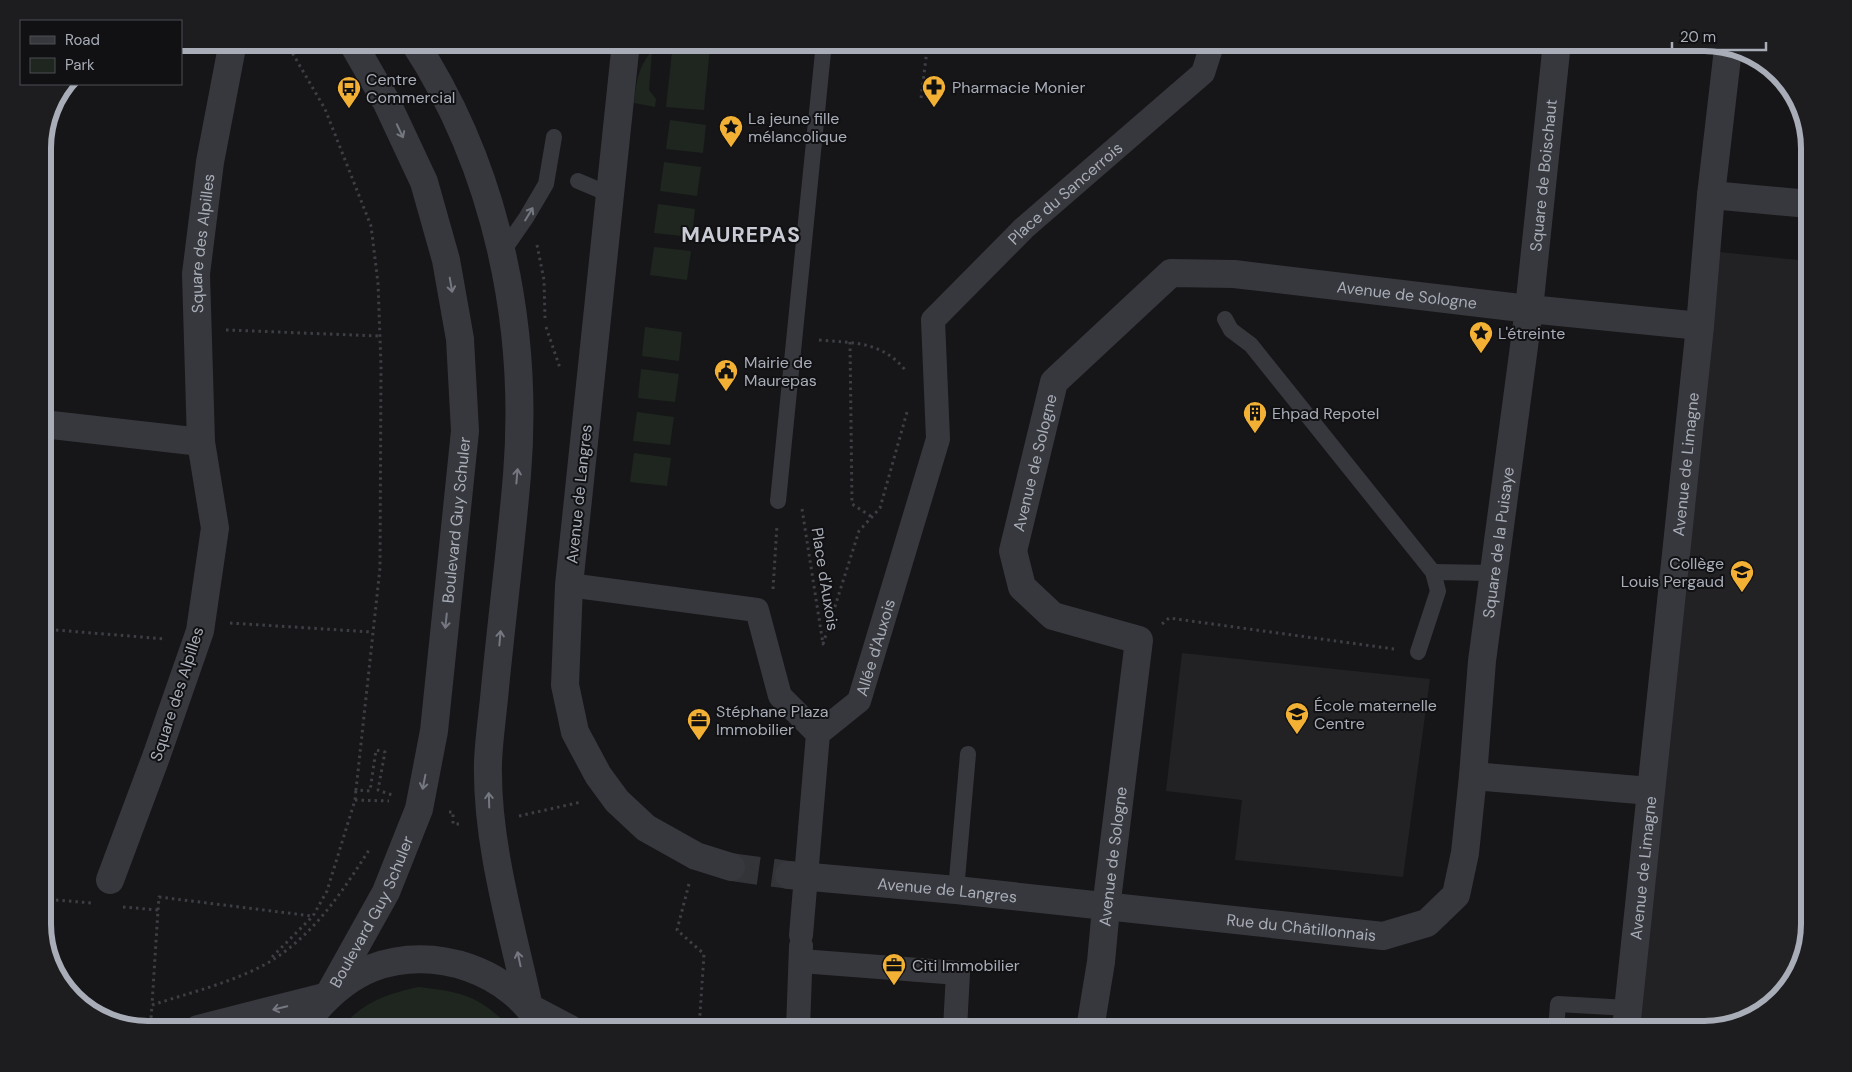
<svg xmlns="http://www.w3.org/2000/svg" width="1852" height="1072" viewBox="0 0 1852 1072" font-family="'DM Sans',sans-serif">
<rect width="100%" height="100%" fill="#161618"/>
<g fill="#222225">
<path d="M1709 251 1809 261V924L1795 976 1757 1015 1704 1029H1630Z"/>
<path d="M1182 653 1430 679 1403 877 1235 860 1242 800 1166 791Z"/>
</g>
<g fill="#1e261f">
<path d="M684 45 710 47 704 110 666 107 672 52 675 48Z"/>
<path d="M652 51 649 90 656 99 655 107 634 103C636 83 638 67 652 51Z"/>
<path d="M670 120 706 125 703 153 666 149Z"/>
<path d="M664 162 701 167 697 196 660 191Z"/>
<path d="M658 204 695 209 692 237 654 233Z"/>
<path d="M654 247 691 251 687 280 650 275Z"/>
<path d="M645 327 682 332 679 361 642 356Z"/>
<path d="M1809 368V465L1799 464Z"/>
<path d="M641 369 679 374 675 402 638 398Z"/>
<path d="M637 412 674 417 670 445 633 441Z"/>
<path d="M634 453 671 458 667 486 630 482Z"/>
<path d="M418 987C464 992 479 996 512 1029H340C363 1002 384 995 418 987Z"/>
</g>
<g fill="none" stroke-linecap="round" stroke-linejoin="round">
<path stroke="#333438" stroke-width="28" stroke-dasharray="28 14" stroke-linecap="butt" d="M731 867 789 875"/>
<g stroke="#3d3f44" stroke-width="3" stroke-dasharray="2.5 4" stroke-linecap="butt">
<path d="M286 42 325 109 349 170 371 226 378 283 381 366 380 568 356 790 370 791 376 750 385 752 378 790 392 795"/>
<path d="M921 98 928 42"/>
<path d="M537 245 544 280 545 318"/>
<path d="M546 327 560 368"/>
<path d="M226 330 380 336"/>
<path d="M819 340C854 343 882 341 906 371"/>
<path d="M850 342 852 504 872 517"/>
<path d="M802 509 823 644 859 531 880 508 907 412"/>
<path d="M773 589 777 525"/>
<path d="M230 623 372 632"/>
<path d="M1162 624 1169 618 1394 649"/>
<path d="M43 629 166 639"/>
<path d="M355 800 389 801"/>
<path d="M449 812H453V824H461"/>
<path d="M519 816 581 802"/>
<path d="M689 884 677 930 704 954 699 1029"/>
<path d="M43 899 92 903"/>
<path d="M123 907 158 910 152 1005"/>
<path d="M158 910 159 897 312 916"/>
<path d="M272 957 313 916 327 891 355 800 356 790"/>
<path d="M133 1025 151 1018 152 1005C189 993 230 983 264 965 311 939 341 894 369 850"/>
</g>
<g stroke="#37383d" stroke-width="16">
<path d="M578 181 611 195"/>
<path d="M501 254 526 218 546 184 554 137"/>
<path d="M1225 319 1231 330 1251 345 1433 572 1438 591 1418 652"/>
<path d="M778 501 824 42"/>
<path d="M1433 572 1493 573"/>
<path d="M956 890 968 754"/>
<path d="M1556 1029 1558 1004 1628 1008"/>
</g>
<g stroke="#37383d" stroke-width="24">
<path d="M569 585 757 610 780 696 818 734"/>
<path id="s1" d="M810 829 818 734 859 701 938 439 933 320 1024 228 1203 73 1213 42"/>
<path d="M801 961 958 973 955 1029"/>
<path d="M798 1029 801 946"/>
</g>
<g stroke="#37383d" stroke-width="28">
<path d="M626 42 569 585 565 685 575 732 598 775 617 801 646 828 696 856 731 867"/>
<path d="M1711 195 1809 204"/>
<path d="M43 424 201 442 215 528 200 631 156 757 110 880"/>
<path id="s2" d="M201 442 196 274 210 162 232 47"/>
<path id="s3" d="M1473 776 1482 661 1529 309 1557 42"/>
<path id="s4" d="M789 875 956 890 1383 936 1427 923 1456 895 1465 853 1473 776 1650 791"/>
<path d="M198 1029 328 996"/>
<path id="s5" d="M1090 1029 1101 962 1106 908 1139 640 1053 616 1022 587 1013 551 1054 382 1171 273 1234 274 1529 309 1700 326"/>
<path id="s6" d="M1626 1029 1700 326 1711 195 1728 49"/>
</g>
<g stroke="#37383d" stroke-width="28">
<path d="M414 42C497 169 529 326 517 475 511 546 502 617 495 688 493 712 489 737 488 762 486 843 512 928 529 1007"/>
<path id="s7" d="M328 996 386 892 419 809 434 731 465 431 460 339 446 260 424 182 387 103 352 42"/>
<path d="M530 1008 570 1029"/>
<path d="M301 1029C319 1004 342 980 372 968 434 944 512 971 543 1029"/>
</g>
<path stroke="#37383d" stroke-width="24" d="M801 935 810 829"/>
</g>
<defs><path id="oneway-shaft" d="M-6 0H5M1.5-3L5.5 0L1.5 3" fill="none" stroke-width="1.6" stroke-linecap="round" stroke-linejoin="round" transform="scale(1.25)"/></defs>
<g stroke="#757881">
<use href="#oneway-shaft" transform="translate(400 131) rotate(65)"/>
<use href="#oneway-shaft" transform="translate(529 214) rotate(-59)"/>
<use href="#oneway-shaft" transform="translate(451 285) rotate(80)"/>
<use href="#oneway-shaft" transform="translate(517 476) rotate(-85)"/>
<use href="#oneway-shaft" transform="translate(446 621) rotate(96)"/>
<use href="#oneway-shaft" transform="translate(500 638) rotate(-85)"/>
<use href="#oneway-shaft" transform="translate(424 782) rotate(101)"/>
<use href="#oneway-shaft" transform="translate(489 800) rotate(-92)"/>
<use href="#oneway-shaft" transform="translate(519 959) rotate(-102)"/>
<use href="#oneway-shaft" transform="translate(280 1008) rotate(166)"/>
</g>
<defs>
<g id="pharmacy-pin" transform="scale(1.25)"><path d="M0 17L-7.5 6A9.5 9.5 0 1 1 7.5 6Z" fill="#f2b134" stroke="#111113"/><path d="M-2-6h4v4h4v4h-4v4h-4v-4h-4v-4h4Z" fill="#111"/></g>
<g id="bus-pin" transform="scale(1.25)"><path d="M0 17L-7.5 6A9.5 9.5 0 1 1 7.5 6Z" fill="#f2b134" stroke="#111113"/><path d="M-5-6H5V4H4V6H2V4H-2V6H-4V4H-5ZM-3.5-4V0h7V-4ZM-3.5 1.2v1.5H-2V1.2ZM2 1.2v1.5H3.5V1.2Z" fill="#111"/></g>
<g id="sight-pin" transform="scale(1.25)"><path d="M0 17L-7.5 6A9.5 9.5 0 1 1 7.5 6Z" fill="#f2b134" stroke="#111113"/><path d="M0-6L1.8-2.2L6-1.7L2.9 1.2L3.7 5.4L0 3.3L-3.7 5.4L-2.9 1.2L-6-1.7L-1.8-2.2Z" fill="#111"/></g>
<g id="civic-pin" transform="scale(1.25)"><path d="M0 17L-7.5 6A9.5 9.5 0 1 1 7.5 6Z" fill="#f2b134" stroke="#111113"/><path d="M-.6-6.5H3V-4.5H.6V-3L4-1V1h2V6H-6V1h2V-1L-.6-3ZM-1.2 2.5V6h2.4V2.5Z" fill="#111"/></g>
<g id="building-pin" transform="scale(1.25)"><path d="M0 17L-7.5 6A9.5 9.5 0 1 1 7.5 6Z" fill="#f2b134" stroke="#111113"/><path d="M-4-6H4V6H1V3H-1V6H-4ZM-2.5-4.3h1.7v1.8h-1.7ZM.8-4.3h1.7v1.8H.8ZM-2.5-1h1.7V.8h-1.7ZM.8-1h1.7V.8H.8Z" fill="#111"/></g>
<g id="school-pin" transform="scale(1.25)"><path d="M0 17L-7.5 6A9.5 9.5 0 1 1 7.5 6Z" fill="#f2b134" stroke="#111113"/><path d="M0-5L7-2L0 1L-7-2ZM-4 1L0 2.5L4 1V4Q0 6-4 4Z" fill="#111"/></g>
<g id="office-pin" transform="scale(1.25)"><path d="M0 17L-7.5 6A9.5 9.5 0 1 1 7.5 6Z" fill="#f2b134" stroke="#111113"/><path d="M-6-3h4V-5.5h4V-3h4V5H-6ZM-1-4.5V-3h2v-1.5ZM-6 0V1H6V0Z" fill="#111"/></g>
</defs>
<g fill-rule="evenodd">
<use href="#pharmacy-pin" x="934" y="87"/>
<use href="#bus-pin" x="349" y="88"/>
<use href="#sight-pin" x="731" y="127"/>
<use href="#sight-pin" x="1481" y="333"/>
<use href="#civic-pin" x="726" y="371"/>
<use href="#building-pin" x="1255" y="413"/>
<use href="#school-pin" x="1742" y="572"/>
<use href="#school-pin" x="1297" y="714"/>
<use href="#office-pin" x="699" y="720"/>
<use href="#office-pin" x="894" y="965"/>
</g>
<g text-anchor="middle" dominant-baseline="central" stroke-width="4" stroke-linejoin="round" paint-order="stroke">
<g font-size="16" fill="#a8adb8" stroke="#111113" text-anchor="start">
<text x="366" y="79">Centre<tspan x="366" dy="18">Commercial</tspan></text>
<text x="952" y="87">Pharmacie Monier</text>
<text x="748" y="118">La jeune fille<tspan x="748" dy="18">mélancolique</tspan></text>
<text x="1498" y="333">L'étreinte</text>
<text x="744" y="362">Mairie de<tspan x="744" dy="18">Maurepas</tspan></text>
<text x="1272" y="413">Ehpad Repotel</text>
<text x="1724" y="563" text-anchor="end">Collège<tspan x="1724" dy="18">Louis Pergaud</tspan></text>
<text x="1314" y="705">École maternelle<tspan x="1314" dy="18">Centre</tspan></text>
<text x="716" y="711">Stéphane Plaza<tspan x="716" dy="18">Immobilier</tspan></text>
<text x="912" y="965">Citi Immobilier</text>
</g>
<g font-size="16" fill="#a8adb8" stroke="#111113">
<text stroke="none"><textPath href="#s3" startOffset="605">Square de Boischaut</textPath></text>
<text stroke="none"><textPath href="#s1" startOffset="724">Place du Sancerrois</textPath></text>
<text stroke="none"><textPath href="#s2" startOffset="199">Square des Alpilles</textPath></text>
<text stroke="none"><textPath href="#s5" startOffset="1132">Avenue de Sologne</textPath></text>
<text stroke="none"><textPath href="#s5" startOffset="652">Avenue de Sologne</textPath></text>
<text stroke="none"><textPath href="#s6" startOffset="568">Avenue de Limagne</textPath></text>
<text transform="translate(579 494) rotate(-84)">Avenue de Langres</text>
<text stroke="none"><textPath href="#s7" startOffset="500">Boulevard Guy Schuler</textPath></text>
<text stroke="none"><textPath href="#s3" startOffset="235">Square de la Puisaye</textPath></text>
<text transform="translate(825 579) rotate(81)">Place d'Auxois</text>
<text stroke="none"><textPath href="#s1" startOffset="204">Allée d'Auxois</textPath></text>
<text transform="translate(177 694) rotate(-72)">Square des Alpilles</text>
<text stroke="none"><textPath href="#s5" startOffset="174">Avenue de Sologne</textPath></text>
<text stroke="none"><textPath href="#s6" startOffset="162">Avenue de Limagne</textPath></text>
<text stroke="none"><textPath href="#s4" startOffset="159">Avenue de Langres</textPath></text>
<text stroke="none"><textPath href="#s7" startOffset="95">Boulevard Guy Schuler</textPath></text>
<text stroke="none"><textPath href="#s4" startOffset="515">Rue du Châtillonnais</textPath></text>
</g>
<g font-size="21" font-weight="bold" letter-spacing="1" fill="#c9ccd4" stroke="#111113">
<text x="741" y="235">MAUREPAS</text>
</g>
</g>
<path d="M0 0H1852V1072H0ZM148 51H1704A97 97 0 0 1 1801 148V924A97 97 0 0 1 1704 1021H148A97 97 0 0 1 51 924V148A97 97 0 0 1 148 51Z" fill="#1d1d20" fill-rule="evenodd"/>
<path fill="none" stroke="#a8adb8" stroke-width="6" d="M148 51H1704A97 97 0 0 1 1801 148V924A97 97 0 0 1 1704 1021H148A97 97 0 0 1 51 924V148A97 97 0 0 1 148 51Z"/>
<rect x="20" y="20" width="162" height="65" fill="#111113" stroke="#4d4f55"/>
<rect x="30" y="36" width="25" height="8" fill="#37383d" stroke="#4d4f55"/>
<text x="65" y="45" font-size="15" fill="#a8adb8">Road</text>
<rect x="30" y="58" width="25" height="15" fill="#1e261f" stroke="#4d4f55"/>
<text x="65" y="70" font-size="15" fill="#a8adb8">Park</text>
<path d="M1672 42v8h94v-8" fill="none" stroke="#a8adb8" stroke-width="2.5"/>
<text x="1680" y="42" font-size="15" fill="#a8adb8" stroke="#111113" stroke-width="4" paint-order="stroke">20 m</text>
</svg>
